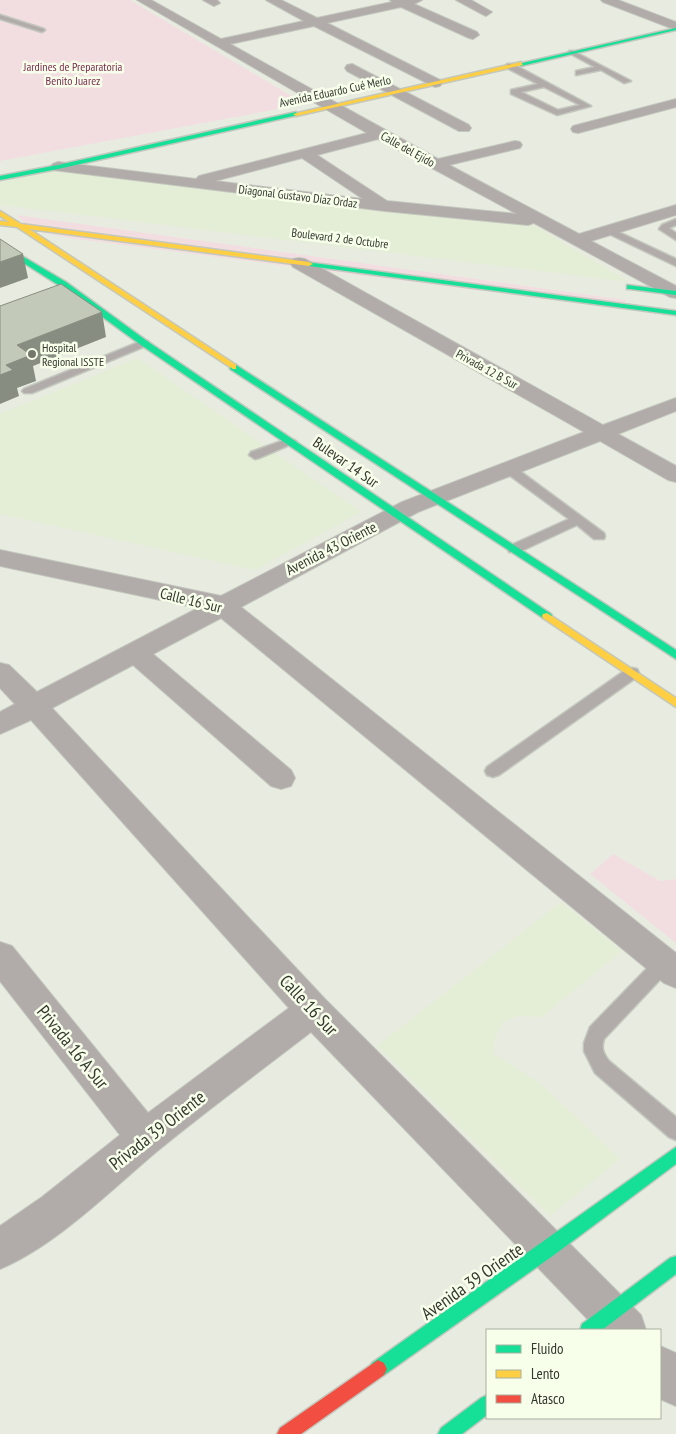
<svg xmlns="http://www.w3.org/2000/svg" width="676" height="1434" viewBox="0 0 676 1434" font-family="'PT Sans Narrow',sans-serif">
<rect width="100%" height="100%" fill="#e8ece0"/>
<g fill="#e4edd6">
<path d="M49 170 535 226 629 282 0 205V183Z"/>
<path d="M137 358 361 512 255 570 0 514V414Z"/>
<path d="M561 902 622 951 541 1017 518 1016 503 1022 496 1035 493 1053 542 1085 620 1159 550 1216 377 1046Z"/>
</g>
<g fill="#f2dee1">
<path d="M0 0H130L305 104 0 161Z"/>
<path d="M17 215 626 300 622 309 69 238 30 230Z"/>
<path d="M613 854 660 881 676 879V943L590 874Z"/>
</g>
<g fill="none" stroke-linecap="round" stroke-linejoin="round">
<g stroke="#c3c7bd" stroke-width="3">
<g id="lane">
<path d="M0 15 44 29 45 30 42 32 0 19Z"/>
<path d="M569 51H573L631 81 624 83 601 70 576 75V71L595 67 569 53Z"/>
<path d="M507 64H513L591 106 557 115 511 94V90L538 84 507 68ZM544 87 580 105 558 110 521 92Z"/>
<path d="M676 219V225L669 228 676 233V240L659 229 662 225Z"/>
<path d="M608 227 676 259V266L605 232V228Z"/>
<path d="M144 340 148 341 149 343 148 345 32 393H24L22 391 24 389Z"/>
<path d="M290 438 296 441 294 443 259 458 255 459 249 455 251 452Z"/>
<path d="M509 465 513 466 604 533 605 536 604 539H594L577 525 519 552H509L508 549 509 546 569 519 505 472 503 469Z"/>
<path d="M632 668 637 669 639 673 637 677 499 775 493 777 487 775 485 771 487 767 627 669Z"/>
<path d="M664 955 670 957 673 963 670 969 604 1039C601 1048 603 1053 609 1061L676 1117V1140L669 1137 595 1073 584 1051V1043L590 1027 658 957Z"/>
</g>
</g>
<g stroke="#c3c7bd" stroke-width="2">
<g id="street">
<path d="M137 0H151L221 39 304 21 266 0H281L317 18 392 2 390 0H422L414 4 477 32 479 35 473 39 469 38 401 7 327 23 440 80 442 83 440 86 435 87 314 26 230 44 438 159 515 141 520 142 522 145 520 148 449 165 579 234 676 205V215L591 241 676 286V298L670 297 534 223 528 225 385 211 53 170 50 167 53 164 58 162 196 179 199 176 367 133ZM378 139 517 214 387 201 317 155ZM302 158 363 199 215 181Z"/>
<path d="M203 0H217L220 3 214 6Z"/>
<path d="M456 0H471L492 12 486 16 482 14Z"/>
<path d="M601 0H618L676 22V30L603 2Z"/>
<path d="M352 64 469 125 471 128 469 131H459L347 71 345 68 347 65Z"/>
<path d="M676 99V107L578 133 573 132 571 129 573 126Z"/>
<path d="M299 258 305 259 603 425 676 398V411L618 434 676 466V482L668 480 600 441 418 512 241 607 676 953V988L664 983 221 618 153 654 291 770 295 778 291 786 281 789 271 786 133 665 52 708 325 999 641 1315 646 1330H598L311 1032C259 1072 206 1111 155 1153 109 1192 55 1246 0 1269V1226L42 1197 120 1135 0 981V942L12 946 148 1113 289 1008 31 720 0 734V712L15 704 0 688V663L9 665 37 692 198 608 0 566V550L221 596 402 502 584 432 293 267 290 263 293 259Z"/>
<path d="M660 1346 676 1353V1406L660 1399Z"/>
</g>
</g>
<g stroke="#c3c7bd" stroke-width="3">
<g id="fast">
<path d="M676 28V30L521 66 518 64Z"/>
<path d="M296 112 298 115 58 169 0 180V176L58 165Z"/>
<path d="M0 243 66 282 147 341 551 614 552 616 551 618H543L141 345 60 286 0 248Z"/>
<path d="M306 262 676 311V315L309 266 305 264Z"/>
<path d="M627 285 676 291V295L630 289H627Z"/>
<path d="M230 365H236L676 650V659L230 369Z"/>
<path d="M676 1147V1164L554 1255 384 1375 378 1378 372 1375 369 1369 372 1363Z"/>
<path d="M676 1256V1274L602 1330H580L582 1324 670 1258Z"/>
<path d="M487 1395V1415L462 1434H438L441 1428 481 1398Z"/>
</g>
</g>
<g stroke="#c3c7bd" stroke-width="3">
<g id="slow">
<path d="M521 62 523 65 296 116 293 114Z"/>
<path d="M0 211 21 224 309 262 313 264 309 266 29 229 236 365V369H233L17 227 0 225V221L9 222 0 216Z"/>
<path d="M547 613 676 698V707L543 618 542 616 543 614Z"/>
</g>
</g>
<g stroke="#c3c7bd" stroke-width="3">
<path id="jam" d="M378 1360 384 1363 387 1369 384 1375 301 1434H277L280 1428Z"/>
</g>
<use href="#lane" fill="#b1abaa" fill-rule="evenodd"/>
<use href="#street" fill="#b1abaa" fill-rule="evenodd"/>
<use href="#fast" fill="#16e098" fill-rule="evenodd"/>
<use href="#slow" fill="#ffcf43" fill-rule="evenodd"/>
<use href="#jam" fill="#f24e42" fill-rule="evenodd"/>
</g>
<g fill="#888d81">
<path d="M23 254 28 278 0 288V262Z"/>
<path d="M102 312 106 337 33 366 36 381 17 388 19 396 0 404V375L17 345Z"/>
</g>
<g fill="#c3c9b8" stroke="#888d81">
<path d="M0 239 23 254 0 262Z"/>
<path d="M61 284 102 312 17 345 31 355 6 365 13 370 0 375V306Z"/>
</g>
<circle fill="#73776c" stroke="#f7ffeb" stroke-width="2" cx="32" cy="354" r="5"/>
<g text-anchor="middle" dominant-baseline="central" stroke-width="5" stroke-linejoin="round" paint-order="stroke">
<g font-size="12" fill="#7c2e51" stroke="#f7ffeb">
<text x="73" y="66">Jardines de Preparatoria<tspan x="73" dy="14">Benito Juarez</tspan></text>
</g>
<g font-size="12" fill="#34382e" stroke="#f7ffeb">
<text transform="translate(335 91) rotate(-12)">Avenida Eduardo Cué Merlo</text>
<text transform="translate(408 149) rotate(29)">Calle del Ejido</text>
<text transform="translate(298 196) rotate(7)">Diagonal Gustavo Díaz Ordaz</text>
<text transform="translate(340 238) rotate(7)">Boulevard 2 de Octubre</text>
<text transform="translate(487 369) rotate(29)">Privada 12 B Sur</text>
</g>
<g font-size="12" fill="#34382e" stroke="#f7ffeb" text-anchor="start">
<text x="42" y="347">Hospital<tspan x="42" dy="14">Regional ISSTE</tspan></text>
</g>
<g font-size="15" fill="#34382e" stroke="#f7ffeb">
<text transform="translate(346 462) rotate(35)">Bulevar 14 Sur</text>
<text transform="translate(331 548) rotate(-27)">Avenida 43 Oriente</text>
<text transform="translate(191 600) rotate(14)">Calle 16 Sur</text>
</g>
<g font-size="18" fill="#34382e" stroke="#f7ffeb">
<text transform="translate(309 1005) rotate(47)">Calle 16 Sur</text>
<text transform="translate(73 1047) rotate(51)">Privada 16 A Sur</text>
<text transform="translate(157 1130) rotate(-38)">Privada 39 Oriente</text>
<text transform="translate(472 1281) rotate(-35)">Avenida 39 Oriente</text>
</g>
</g>
<rect x="486" y="1329" width="175" height="90" fill="#f7ffeb" stroke="#a9af9f"/>
<rect x="496" y="1345" width="25" height="8" fill="#16e098" stroke="#a9af9f"/>
<text x="531" y="1354" font-size="15" fill="#34382e">Fluido</text>
<rect x="496" y="1370" width="25" height="8" fill="#ffcf43" stroke="#a9af9f"/>
<text x="531" y="1379" font-size="15" fill="#34382e">Lento</text>
<rect x="496" y="1395" width="25" height="8" fill="#f24e42" stroke="#a9af9f"/>
<text x="531" y="1404" font-size="15" fill="#34382e">Atasco</text>
</svg>
